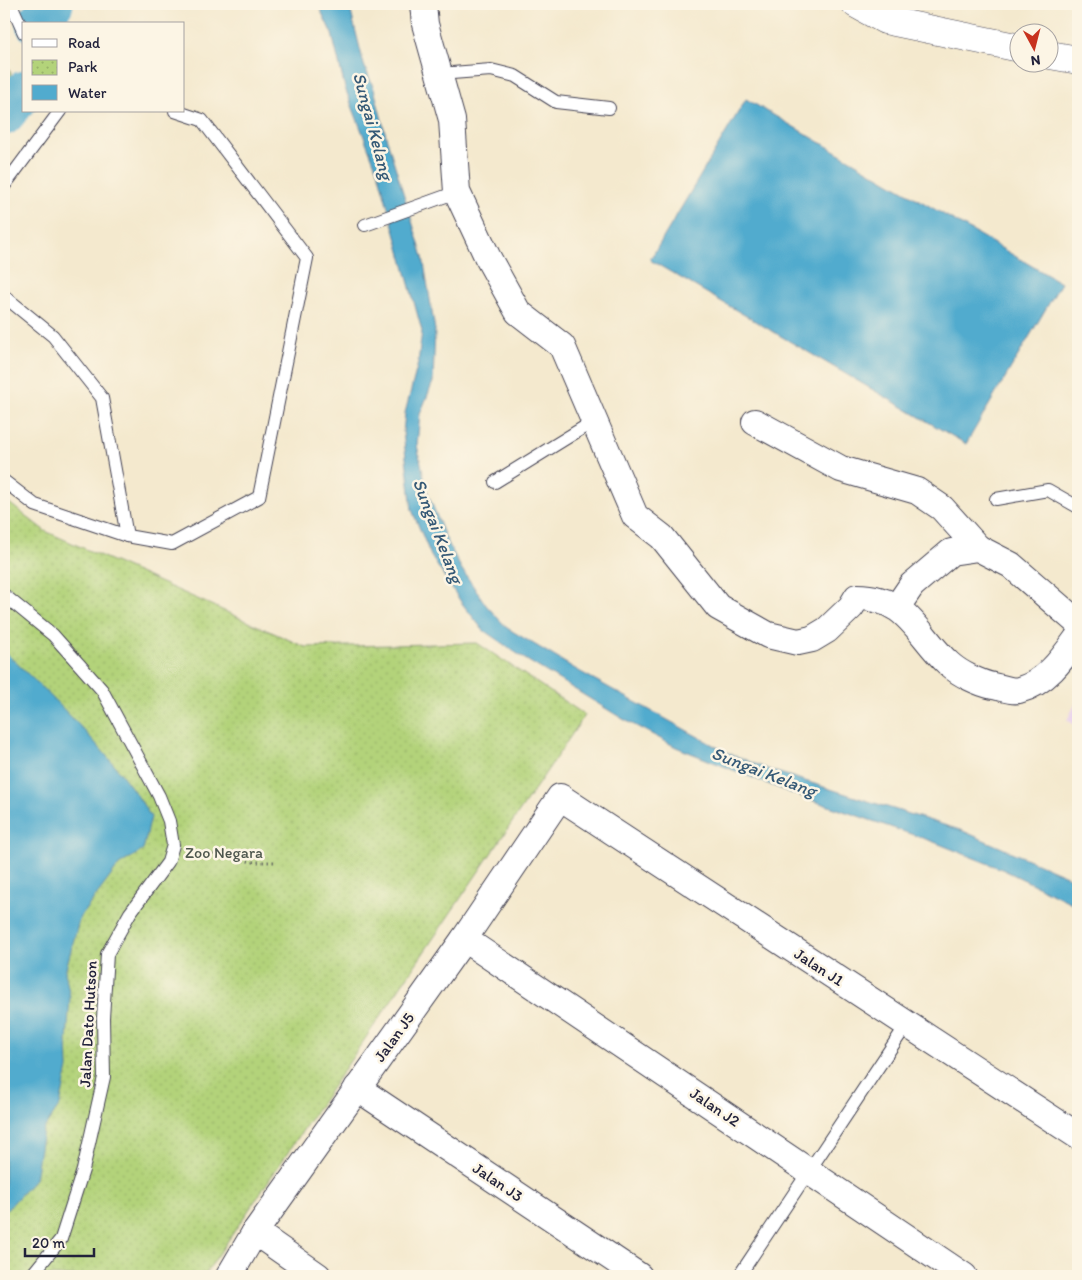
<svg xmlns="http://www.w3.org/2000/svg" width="1082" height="1280" viewBox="0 0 1082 1280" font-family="Itim,sans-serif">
<defs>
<pattern id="park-dots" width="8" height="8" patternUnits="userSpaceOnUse" patternTransform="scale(1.25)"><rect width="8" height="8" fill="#b3d37a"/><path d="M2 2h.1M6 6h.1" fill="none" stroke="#9ab56a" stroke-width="1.8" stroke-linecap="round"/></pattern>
</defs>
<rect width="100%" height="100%" fill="#fcf5e5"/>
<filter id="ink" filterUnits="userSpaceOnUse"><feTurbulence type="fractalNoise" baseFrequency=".02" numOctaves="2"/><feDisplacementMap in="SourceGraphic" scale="10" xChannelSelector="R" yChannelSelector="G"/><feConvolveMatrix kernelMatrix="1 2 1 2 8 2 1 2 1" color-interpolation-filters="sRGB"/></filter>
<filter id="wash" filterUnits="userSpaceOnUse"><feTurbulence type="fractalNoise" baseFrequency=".0096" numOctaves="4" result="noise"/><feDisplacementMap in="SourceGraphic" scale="20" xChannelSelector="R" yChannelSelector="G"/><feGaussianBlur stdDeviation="1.12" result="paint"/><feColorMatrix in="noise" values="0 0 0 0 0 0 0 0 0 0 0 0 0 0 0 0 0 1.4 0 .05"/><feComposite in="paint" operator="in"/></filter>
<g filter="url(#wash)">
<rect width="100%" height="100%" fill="#f4e9ce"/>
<path fill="#e9d2ed" d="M1078 699V727L1067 720Z"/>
<g fill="url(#park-dots)" stroke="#6a7a5a">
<path d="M4 58 24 103V111L4 137Z"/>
<path d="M4 499 45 531 305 647 477 643 585 715 204 1276H4Z"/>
</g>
<g fill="#51abce" stroke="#3a6684">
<path d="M314 4H349L364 65 374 89 387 140 423 257 435 330 433 382 420 414 417 445 427 491 445 537 461 568 486 605 507 628 577 670 724 751 770 770 963 831 1078 881V906L1004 870 934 842 788 792 676 747 623 719 525 659 483 630 461 602 431 556 412 510 403 432 405 413 418 363 422 331 379 175 345 88 332 34 321 11Z"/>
<path d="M746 99 1061 283 966 444 650 260Z"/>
<path d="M4 651C57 702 113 754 151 817L143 850 119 865 80 917 65 972 70 997 67 1041 68 1068 60 1105 43 1130 35 1179 4 1213Z"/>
</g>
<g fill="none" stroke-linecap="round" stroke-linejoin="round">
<g stroke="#51abce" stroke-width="41">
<path d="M36 24 53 4"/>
<path d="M4 115 24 91"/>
</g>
</g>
</g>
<g filter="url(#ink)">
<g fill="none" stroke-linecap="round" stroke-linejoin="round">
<g stroke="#424051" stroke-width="14">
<g id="lane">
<path d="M11 4 24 33"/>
<path d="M439 74 491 70 515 76 556 102 609 108"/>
<path d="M4 186 60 111"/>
<path d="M365 225 457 192"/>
<path d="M4 296 53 336 102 398 127 536"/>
<path d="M4 481 35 505 127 536 172 544 259 497 307 258 202 120 175 111"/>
<path d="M495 482 594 421"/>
<path d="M996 499 1048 490 1078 507"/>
<path d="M4 595 53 635 102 690 159 796 169 821 173 845 168 862 130 913 107 954 103 1018 104 1077 83 1170 61 1239 31 1276"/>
<path d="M739 1276 907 1024"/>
</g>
</g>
<g stroke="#424051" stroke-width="28">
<g id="street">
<path d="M423 4 425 24 452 120 457 192 487 256 518 312 562 346 635 516 662 537 718 607 768 635 798 642 812 639 827 630 851 607 857 597C908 597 917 635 949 664 960 674 979 683 993 686 1000 687 1012 692 1019 690 1046 683 1063 658 1078 637"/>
<path d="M755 422 841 469 917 491 942 508 978 548"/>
<path d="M897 607 912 585 951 552 978 548 1011 565 1078 623"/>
<path d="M464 939 964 1276"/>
<path d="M357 1088 639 1276"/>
<path d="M255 1232 318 1276"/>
<path d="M229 1276 255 1232 464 939 560 797 1078 1136"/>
</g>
</g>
<g stroke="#424051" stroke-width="29">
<g id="highway">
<path d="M856 4 885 20 1020 48"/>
<path d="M1050 55 1078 60"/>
</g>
</g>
<path stroke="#424051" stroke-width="3" stroke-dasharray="1 4" stroke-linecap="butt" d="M189 849 252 862H276"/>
<use href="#lane" stroke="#fff" stroke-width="12"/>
<use href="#street" stroke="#fff" stroke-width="26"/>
<use href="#highway" stroke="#fff" stroke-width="28"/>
</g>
</g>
<g text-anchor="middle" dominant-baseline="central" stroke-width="5" stroke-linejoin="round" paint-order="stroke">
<g font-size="16" fill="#4e574e" stroke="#fcf5e5">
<text x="224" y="852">Zoo Negara</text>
</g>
<g font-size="16" fill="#22223b" stroke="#fcf5e5">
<text transform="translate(819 967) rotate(33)">Jalan J1</text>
<text transform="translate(88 1024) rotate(-87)">Jalan Dato Hutson</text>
<text transform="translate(394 1037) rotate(-54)">Jalan J5</text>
<text transform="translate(715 1107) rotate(34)">Jalan J2</text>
<text transform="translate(498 1182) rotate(34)">Jalan J3</text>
</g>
<g font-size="18" font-style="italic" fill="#355976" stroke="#fcf5e5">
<text transform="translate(373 126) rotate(75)">Sungai Kelang</text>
<text transform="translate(438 531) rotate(69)">Sungai Kelang</text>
<text transform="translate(764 772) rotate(21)">Sungai Kelang</text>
</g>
</g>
<rect width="1082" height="1280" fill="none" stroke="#fcf5e5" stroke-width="20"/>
<rect x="22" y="22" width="162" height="90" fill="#fcf5e5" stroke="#a5a1a1"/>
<rect x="32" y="39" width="25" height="8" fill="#ffffff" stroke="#a5a1a1"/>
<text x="68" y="48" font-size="15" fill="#22223b">Road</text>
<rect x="32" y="60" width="25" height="15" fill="url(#park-dots)" stroke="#a5a1a1"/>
<text x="68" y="72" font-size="15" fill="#22223b">Park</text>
<rect x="32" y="85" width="25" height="15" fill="#51abce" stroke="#a5a1a1"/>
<text x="68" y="98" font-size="15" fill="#22223b">Water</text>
<g transform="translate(1034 48) rotate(173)"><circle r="24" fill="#fcf5e5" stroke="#a5a1a1"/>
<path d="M0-4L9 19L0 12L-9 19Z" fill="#c8321e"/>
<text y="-8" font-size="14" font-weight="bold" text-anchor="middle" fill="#22223b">N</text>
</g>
<path d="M25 1248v8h69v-8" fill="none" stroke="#22223b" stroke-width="2.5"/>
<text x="32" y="1248" font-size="15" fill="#22223b" stroke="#fcf5e5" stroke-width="4" paint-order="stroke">20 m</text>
</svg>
